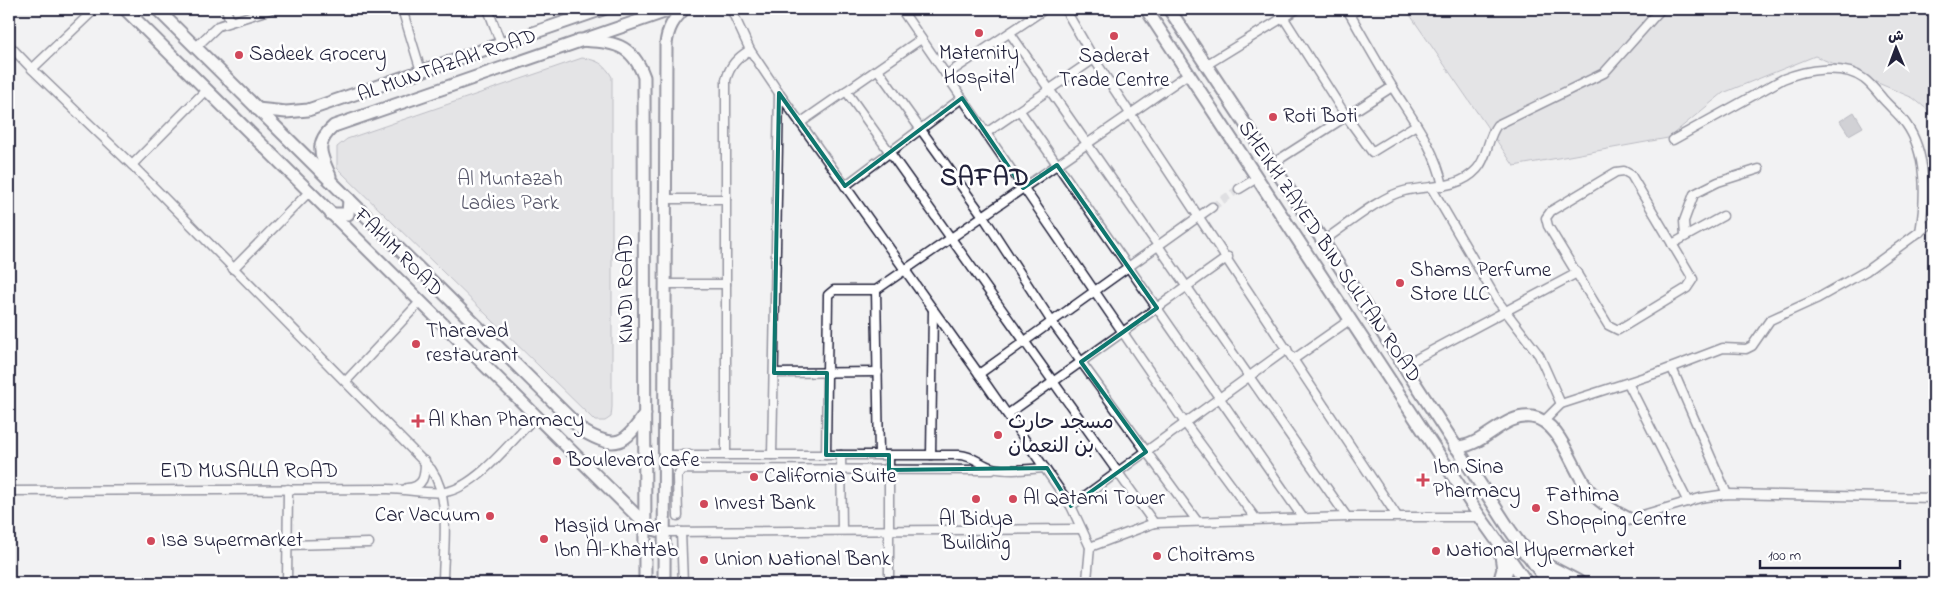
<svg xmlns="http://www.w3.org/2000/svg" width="1943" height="592" viewBox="0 0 1943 592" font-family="'Indie Flower','Playpen Sans Arabic',sans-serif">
<rect width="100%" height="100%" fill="#f2f2f3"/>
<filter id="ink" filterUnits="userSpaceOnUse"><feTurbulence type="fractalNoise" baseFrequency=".02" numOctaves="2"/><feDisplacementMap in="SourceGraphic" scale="10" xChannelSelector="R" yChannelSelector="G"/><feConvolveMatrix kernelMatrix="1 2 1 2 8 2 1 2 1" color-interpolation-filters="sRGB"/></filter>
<g filter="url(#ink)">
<g fill="#d3d3d8" stroke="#7a7a8a">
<path d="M1406 9H1934V115L1913 98 1815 56 1723 93 1668 138 1514 166Z"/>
<path d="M582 58C597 60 604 63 612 77V407L611 417 605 421H595L337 168V147L347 139Z"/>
</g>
<path fill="#a8a8b2" stroke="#727282" d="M1854 112 1863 127 1849 135 1840 121Z"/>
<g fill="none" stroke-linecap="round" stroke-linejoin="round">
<path stroke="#c8c8ce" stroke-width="8" stroke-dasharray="8 4" stroke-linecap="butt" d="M1212 207 1239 189"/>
<g stroke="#22223b" stroke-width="11">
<g id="street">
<path d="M226 9 230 21"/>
<path d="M402 9 421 71"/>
<path d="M488 9 501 44"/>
<path d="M731 9 750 50 779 93 979 374 1071 506 1090 547 1087 580 1082 583"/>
<path d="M901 9 1185 423 1256 519"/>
<path d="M1065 9 1094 59 1397 516"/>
<path d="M1278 9 1346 116 1372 152 1416 125"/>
<path d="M1347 9C1362 35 1377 62 1393 88 1413 120 1435 148 1443 186"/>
<path d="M1350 14 1359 9"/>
<path d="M1010 33 1347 517"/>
<path d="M9 45 32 69 95 9"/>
<path d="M196 47 218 26 272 9"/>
<path d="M1206 65 1297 9"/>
<path d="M32 69 132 165 206 90"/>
<path d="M878 70 983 216 1052 322 1197 521"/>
<path d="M946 75 1045 9"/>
<path d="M846 91 1154 523"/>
<path d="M1020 111 1303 518"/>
<path d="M800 123 921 39"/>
<path d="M986 133 1094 59"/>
<path d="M1673 140 1783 79C1805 70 1843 63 1864 79 1871 84 1877 92 1883 99 1890 107 1900 115 1906 124 1927 153 1926 198 1920 232"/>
<path d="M1272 164 1392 87"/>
<path d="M132 165 431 469C452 499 443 548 443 583"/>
<path d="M1624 171 1631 175 1693 279 1687 288 1618 330 1608 325 1548 226 1546 218 1551 211 1616 172Z"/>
<path d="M845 186 962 98"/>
<path d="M1431 187 1497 300 1539 355 1561 404"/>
<path d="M1239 189 1257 178"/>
<path d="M666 199H726"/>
<path d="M1685 236 1684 221 1694 194 1718 182 1759 169"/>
<path d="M1323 241C1344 227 1381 196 1404 191 1429 185 1458 190 1477 169 1488 157 1487 138 1497 125L1604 73 1661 9"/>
<path d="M1672 244 1723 216"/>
<path d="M233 269 310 191"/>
<path d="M665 284H726"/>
<path d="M876 290 879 455"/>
<path d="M1294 359 1351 319"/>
<path d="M1403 366 1577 273"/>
<path d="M1672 368 1727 494"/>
<path d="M774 373 878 372"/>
<path d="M979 374 1212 207"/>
<path d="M346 381 420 302"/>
<path d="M1628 383 1688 502"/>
<path d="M1008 414 1228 257"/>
<path d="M1544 421 1561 404 1660 372 1723 348 1746 349 1752 346 1770 320 1818 298 1866 271 1934 221"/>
<path d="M665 455H960C974 456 981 465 993 468 1009 472 1029 469 1045 468"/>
<path d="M726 455V80C730 65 737 58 750 50"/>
<path d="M772 455 779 93"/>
<path d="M826 455 828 295 834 290H876L1188 74"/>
<path d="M841 455 842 530"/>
<path d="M889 455V583"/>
<path d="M931 455 933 309"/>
<path d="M407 488C424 487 425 476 425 461"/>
<path d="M9 491 388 489C407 489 426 494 445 492 477 487 513 439 535 417"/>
<path d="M1071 506 1287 349"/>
<path d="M678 516 677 477 680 471 685 469 992 470"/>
<path d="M1629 519 1700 498 1727 494 1934 498"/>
<path d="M664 532 1081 529"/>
<path d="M681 532 683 583"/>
<path d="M288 545 369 543"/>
<path d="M1090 547 1154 523 1347 517H1480"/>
<path d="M287 583 288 489"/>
</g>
</g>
<g stroke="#22223b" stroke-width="15">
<g id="secondary">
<path d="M125 9 638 517 649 528 664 532"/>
<path d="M157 9 583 431C617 451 625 443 645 414"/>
<path d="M1146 9 1480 517 1527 583"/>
<path d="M1169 9 1323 241 1510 530 1548 583"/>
<path d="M579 40C613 42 632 43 644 77L645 583"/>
<path d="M257 109 286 112 308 110 603 9"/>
<path d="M330 176C320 154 314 143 334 126L673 9"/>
<path d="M331 214H348L349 199"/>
<path d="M1455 447C1483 448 1503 413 1532 417 1561 421 1572 470 1589 490 1599 502 1615 512 1629 519"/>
<path d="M664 583 666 44C668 28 673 20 684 9"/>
</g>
</g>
<g stroke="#22223b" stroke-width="19">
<g id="highway">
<path d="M1522 548 1548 568 1577 583"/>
<path d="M1501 583 1505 569 1502 549"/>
</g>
</g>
<use href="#street" stroke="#fff" stroke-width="8"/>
<use href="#secondary" stroke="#fff" stroke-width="11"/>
<use href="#highway" stroke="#fff" stroke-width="15"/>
</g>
</g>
<path d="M0 0H1943V592H0ZM779 93 845 186 962 98 1023 188 1057 165 1157 308 1081 362 1146 452 1071 506 1047 468 889 470V455H826L827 373H774Z" fill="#f2f2f3" fill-opacity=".55" fill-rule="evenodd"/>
<path fill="none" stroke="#0f766e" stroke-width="4" stroke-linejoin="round" d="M779 93 845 186 962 98 1023 188 1057 165 1157 308 1081 362 1146 452 1071 506 1047 468 889 470V455H826L827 373H774Z"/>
<g fill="#d1495b" stroke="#fff" stroke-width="2">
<circle cx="979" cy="33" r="5"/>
<circle cx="1114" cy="36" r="5"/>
<circle cx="239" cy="55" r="5"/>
<circle cx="1273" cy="117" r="5"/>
<circle cx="1400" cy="283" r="5"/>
<circle cx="416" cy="344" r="5"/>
<path d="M415.5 413.5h5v5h5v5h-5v5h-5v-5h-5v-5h5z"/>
<circle cx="998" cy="435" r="5"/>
<circle cx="557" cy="461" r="5"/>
<circle cx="754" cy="477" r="5"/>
<path d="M1420.5 472.5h5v5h5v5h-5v5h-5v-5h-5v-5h5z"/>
<circle cx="976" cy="499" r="5"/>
<circle cx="1013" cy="499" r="5"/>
<circle cx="704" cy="504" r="5"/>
<circle cx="1536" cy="508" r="5"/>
<circle cx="490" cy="516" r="5"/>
<circle cx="544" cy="539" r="5"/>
<circle cx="151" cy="541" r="5"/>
<circle cx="1436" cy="551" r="5"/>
<circle cx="1157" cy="556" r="5"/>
<circle cx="704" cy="560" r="5"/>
</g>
<g text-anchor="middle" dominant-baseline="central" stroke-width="5" stroke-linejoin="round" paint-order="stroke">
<g font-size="21" fill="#22223b" stroke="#fff" text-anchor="start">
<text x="979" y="54" text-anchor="middle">Maternity<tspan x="979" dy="24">Hospital</tspan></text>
<text x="249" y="55">Sadeek Grocery</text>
<text x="1114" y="57" text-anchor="middle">Saderat<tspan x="1114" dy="24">Trade Centre</tspan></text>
<text x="1283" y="117">Roti Boti</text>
<text x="1410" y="271">Shams Perfume<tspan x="1410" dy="24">Store LLC</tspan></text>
<text x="426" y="332">Tharavad<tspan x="426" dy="24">restaurant</tspan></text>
<text x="428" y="421">Al Khan Pharmacy</text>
<text x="1008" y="423">مسجد حارث<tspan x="1008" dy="24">بن النعمان</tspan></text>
<text x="567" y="461">Boulevard cafe</text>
<text x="1433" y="468">Ibn Sina<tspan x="1433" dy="24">Pharmacy</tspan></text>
<text x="764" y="477">California Suite</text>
<text x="1546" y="496">Fathima<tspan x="1546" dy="24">Shopping Centre</tspan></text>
<text x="1023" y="499">Al Qatami Tower</text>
<text x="714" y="504">Invest Bank</text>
<text x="480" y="516" text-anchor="end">Car Vacuum</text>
<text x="976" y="520" text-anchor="middle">Al Bidya<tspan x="976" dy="24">Building</tspan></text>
<text x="554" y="527">Masjid Umar<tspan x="554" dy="24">Ibn Al-Khattab</tspan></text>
<text x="161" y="541">Isa supermarket</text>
<text x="1446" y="551">National Hypermarket</text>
<text x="1167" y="556">Choitrams</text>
<text x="714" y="560">Union National Bank</text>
</g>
<g font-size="21" fill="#22223b" stroke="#fff">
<text transform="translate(447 66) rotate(-19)">AL MUNTAZAH ROAD</text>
<text transform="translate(1329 252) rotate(56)">SHEIKH ZAYED BIN SULTAN ROAD</text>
<text transform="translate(398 253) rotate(45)">FAHIM ROAD</text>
<text transform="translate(627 289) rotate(-90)">KINDI ROAD</text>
<text x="249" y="472">EID MUSALLA ROAD</text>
</g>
<g font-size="21" fill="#57576a" stroke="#fff">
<text x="510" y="180">Al Muntazah<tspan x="510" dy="24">Ladies Park</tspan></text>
</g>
<g font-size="26" font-weight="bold" letter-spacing="1" fill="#22223b" stroke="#fff">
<text x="985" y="179">SAFAD</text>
</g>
</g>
<rect width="1943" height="592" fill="none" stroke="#fff" stroke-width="30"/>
<rect x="15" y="15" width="1913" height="562" fill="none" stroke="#22223b" stroke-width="2" filter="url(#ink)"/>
<g transform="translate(1896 48) rotate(359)" stroke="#ffffff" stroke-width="4" paint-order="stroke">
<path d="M0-4L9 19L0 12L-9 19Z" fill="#22223b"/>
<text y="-8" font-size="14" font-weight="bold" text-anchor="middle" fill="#22223b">ش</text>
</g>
<path d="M1760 560v8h140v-8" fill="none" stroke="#22223b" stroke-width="2.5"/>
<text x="1768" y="560" font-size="15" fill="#22223b" stroke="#ffffff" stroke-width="4" paint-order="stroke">100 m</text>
</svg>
